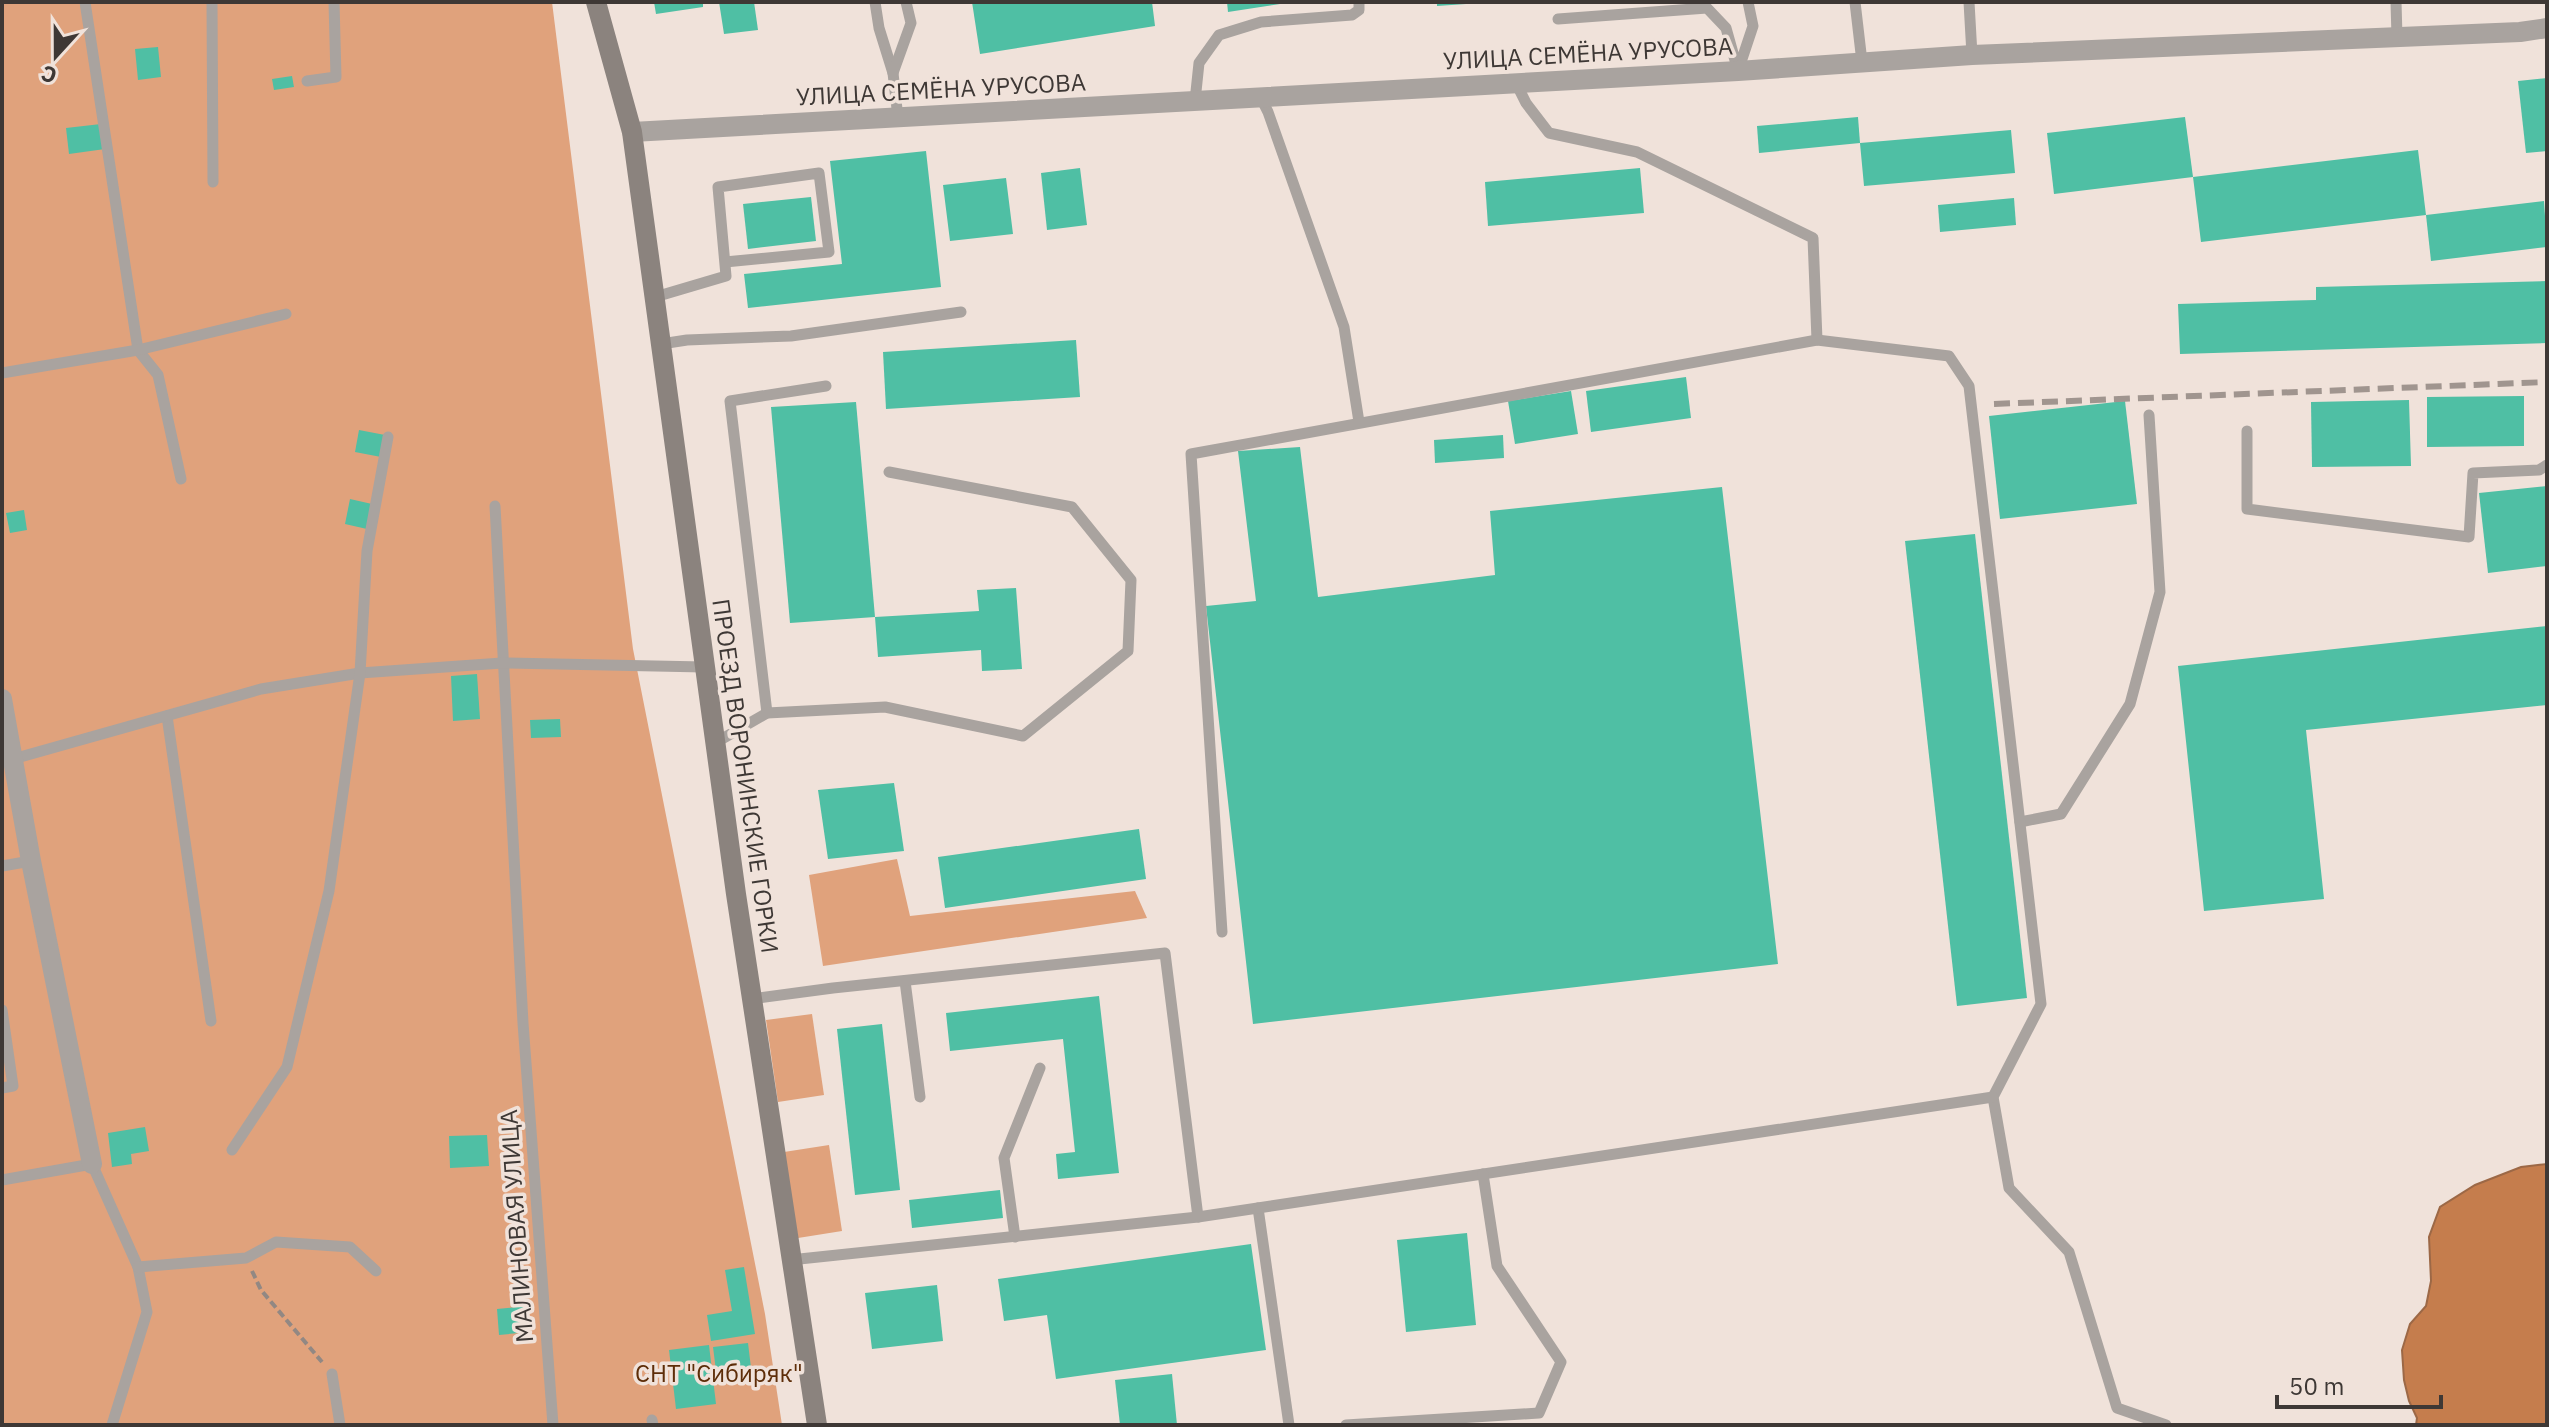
<svg xmlns="http://www.w3.org/2000/svg" width="2549" height="1427" viewBox="0 0 2549 1427" font-family="'IBM Plex Sans',sans-serif">
<rect width="100%" height="100%" fill="#f0e2da"/>
<g fill="#e0a27c">
<path d="M2 2H552L633 649 765 1314 782 1425H2Z"/>
<path d="M897 859 910 916 1135 891 1147 918 823 966 809 875Z"/>
<path d="M812 1014 824 1095 778 1102 766 1020Z"/>
<path d="M829 1145 842 1231 798 1238 784 1152Z"/>
</g>
<path fill="#c57d4d" stroke="#9c6846" stroke-width="2" d="M2547 1164V1425H2416L2417 1418 2409 1401 2404 1380 2402 1350 2410 1324 2426 1306 2431 1281 2429 1237 2440 1207 2475 1185 2521 1167Z"/>
<g fill="#4fbfa4">
<path d="M654 2H703V7L656 14Z"/>
<path d="M719 2H754L758 30 724 34Z"/>
<path d="M972 2H1152L1155 26 980 54Z"/>
<path d="M1227 2H1280V4L1228 12Z"/>
<path d="M1437 2H1466V4L1437 6Z"/>
<path d="M158 47 161 77 138 80 135 49Z"/>
<path d="M292 76 294 87 274 90 272 79Z"/>
<path d="M2547 78V151L2526 153 2518 81Z"/>
<path d="M1858 117 1860 143 1759 153 1757 126Z"/>
<path d="M2185 117 2193 177 2054 194 2047 133Z"/>
<path d="M101 124 105 149 69 154 66 128Z"/>
<path d="M2011 130 2015 173 1864 186 1860 143Z"/>
<path d="M2418 150 2426 215 2201 242 2193 177Z"/>
<path d="M926 151 941 287 748 308 744 274 842 264 830 161Z"/>
<path d="M1080 168 1087 225 1047 230 1041 173Z"/>
<path d="M1640 168 1644 213 1488 226 1485 182Z"/>
<path d="M1006 178 1013 234 950 241 943 185Z"/>
<path d="M811 197 816 241 748 249 743 204Z"/>
<path d="M2014 198 2016 225 1940 232 1938 205Z"/>
<path d="M2544 201 2547 247 2431 261 2426 215Z"/>
<path d="M2547 281V343L2180 354 2178 304 2316 300V287Z"/>
<path d="M1076 340 1080 397 886 409 883 352Z"/>
<path d="M1686 377 1691 418 1591 432 1586 391Z"/>
<path d="M1571 391 1578 434 1515 444 1508 401Z"/>
<path d="M2524 396V446L2427 447V397Z"/>
<path d="M2409 400 2411 466 2312 467 2311 402Z"/>
<path d="M2125 401 2137 504 2000 519 1989 416Z"/>
<path d="M856 402 875 617 790 623 771 407Z"/>
<path d="M359 430 385 435 381 457 355 452Z"/>
<path d="M1503 435 1504 458 1435 463 1434 440Z"/>
<path d="M1300 447 1318 597 1495 575 1490 511 1722 487 1778 964 1253 1024 1206 606 1256 601 1238 451Z"/>
<path d="M2547 486V566L2488 573 2479 493Z"/>
<path d="M350 499 372 504 367 529 345 524Z"/>
<path d="M24 510 27 530 10 533 6 513Z"/>
<path d="M1975 534 2027 998 1957 1006 1905 541Z"/>
<path d="M1016 588 1022 669 982 671 981 650 878 657 875 617 979 611 977 590Z"/>
<path d="M2547 626V705L2306 730 2324 899 2204 911 2178 666Z"/>
<path d="M477 674 480 719 453 721 451 676Z"/>
<path d="M560 719 561 737 531 738 530 720Z"/>
<path d="M894 783 904 851 828 859 818 790Z"/>
<path d="M1139 829 1146 879 945 908 938 857Z"/>
<path d="M1099 996 1119 1173 1058 1179 1056 1154 1075 1152 1063 1039 950 1051 946 1013Z"/>
<path d="M882 1024 900 1190 855 1195 837 1029Z"/>
<path d="M145 1127 149 1151 131 1154 132 1164 112 1167 108 1133Z"/>
<path d="M487 1135 489 1166 450 1168 449 1136Z"/>
<path d="M1000 1190 1003 1218 912 1228 909 1200Z"/>
<path d="M1467 1233 1476 1325 1406 1332 1397 1240Z"/>
<path d="M1251 1244 1266 1350 1056 1379 1047 1315 1004 1321 998 1279Z"/>
<path d="M744 1267 755 1334 711 1341 707 1315 732 1311 725 1270Z"/>
<path d="M937 1285 943 1341 872 1349 865 1293Z"/>
<path d="M527 1306 529 1332 499 1335 497 1309Z"/>
<path d="M748 1343 752 1376 730 1379 728 1370 716 1371 713 1347Z"/>
<path d="M709 1345 716 1404 676 1409 669 1350Z"/>
<path d="M1172 1374 1177 1425H1120L1115 1380Z"/>
</g>
<g fill="none" stroke-linecap="round" stroke-linejoin="round">
<path stroke="#928883" stroke-width="4" stroke-dasharray="8 4" stroke-linecap="butt" d="M252 1271 261 1290 322 1362"/>
<g stroke="#a9a39f" stroke-width="11">
<path d="M85 2 138 350 158 375 181 479"/>
<path d="M212 2 213 182"/>
<path d="M875 2 879 28 893 73 898 118"/>
<path d="M1855 2 1862 62"/>
<path d="M1969 2 1972 55"/>
<path d="M2396 2 2397 37"/>
<path d="M1558 19 1707 8 1726 28 1738 71 1753 26 1748 2"/>
<path d="M893 73 911 23 906 2"/>
<path d="M307 81 336 77 334 2"/>
<path d="M1516 83 1526 103 1549 133 1637 152 1813 238 1817 340"/>
<path d="M1261 98 1268 112 1344 327 1359 422"/>
<path d="M1195 101 1199 63 1219 35 1261 22 1352 15 1359 10V2"/>
<path d="M655 297 726 276 718 187 819 173 829 252 725 262"/>
<path d="M661 344 687 340 791 336 961 312"/>
<path d="M2 373 138 350 286 314"/>
<path d="M2247 431V509L2469 537 2473 473 2539 470 2547 465"/>
<path d="M495 506 523 1023 553 1425"/>
<path d="M767 713 730 401 826 386"/>
<path d="M167 716 211 1021"/>
<path d="M715 743 767 713 885 707 1023 736 1128 651 1131 580 1072 507 889 472"/>
<path d="M13 759 261 689 360 673 502 663 704 667"/>
<path d="M2020 822 2061 814 2130 704 2160 592 2149 415"/>
<path d="M2 866 31 861"/>
<path d="M1222 932 1191 454 1817 340 1949 356 1969 386 2041 1004 1993 1097 2009 1188 2069 1252 2117 1408 2166 1425"/>
<path d="M905 981 920 1097"/>
<path d="M751 999 833 988 1165 953 1198 1217"/>
<path d="M2 1010 13 1086 2 1088"/>
<path d="M232 1150 287 1067 329 891 360 673 367 551 388 437"/>
<path d="M2 1180 92 1164 138 1267 147 1312 112 1425"/>
<path d="M1258 1208 1289 1425"/>
<path d="M1015 1237 1004 1158 1040 1068"/>
<path d="M790 1260 1198 1217 1993 1097"/>
<path d="M138 1267 246 1258 276 1242 350 1247 376 1271"/>
<path d="M332 1374 340 1425"/>
<path d="M652 1420 653 1425"/>
<path d="M1346 1425 1539 1413 1561 1362 1497 1266 1483 1174"/>
</g>
<g stroke="#a9a39f" stroke-width="20">
<path d="M632 132 1738 71 1972 55 2520 32 2547 28"/>
<path d="M2 699 31 861 92 1164"/>
</g>
<path stroke="#8b837e" stroke-width="20" d="M596 2 632 132 736 894 817 1425"/>
<path stroke="#a0958f" stroke-width="6" stroke-dasharray="16 8" stroke-linecap="butt" d="M1994 404 2547 382"/>
</g>
<g text-anchor="middle" dominant-baseline="central" stroke-width="7" stroke-linejoin="round" paint-order="stroke">
<g font-size="24" fill="#3e3835" stroke="#f0e2da">
<text transform="translate(1588 53) rotate(-3)">УЛИЦА СЕМЁНА УРУСОВА</text>
<text transform="translate(941 89) rotate(-3)">УЛИЦА СЕМЁНА УРУСОВА</text>
<text transform="translate(746 776) rotate(82)">ПРОЕЗД ВОРОНИНСКИЕ ГОРКИ</text>
<text transform="translate(516 1226) rotate(-94)">МАЛИНОВАЯ УЛИЦА</text>
</g>
<g font-size="24" fill="#5d2d08" stroke="#f0e2da">
<text x="719" y="1373">СНТ "Сибиряк"</text>
</g>
</g>
<rect width="2549" height="1427" fill="none" stroke="#3e3835" stroke-width="8"/>
<g transform="translate(56 56) rotate(201)" stroke="#f0e2da" stroke-width="6" paint-order="stroke">
<path d="M0-6L14 30L0 20L-14 30Z" fill="#3e3835"/>
<text y="-12" font-size="22" font-weight="bold" text-anchor="middle" fill="#3e3835">С</text>
</g>
<path d="M2277 1395v12h164v-12" fill="none" stroke="#3e3835" stroke-width="4"/>
<text x="2289" y="1395" font-size="24" fill="#3e3835" stroke="#f0e2da" stroke-width="6" paint-order="stroke">50 m</text>
</svg>
